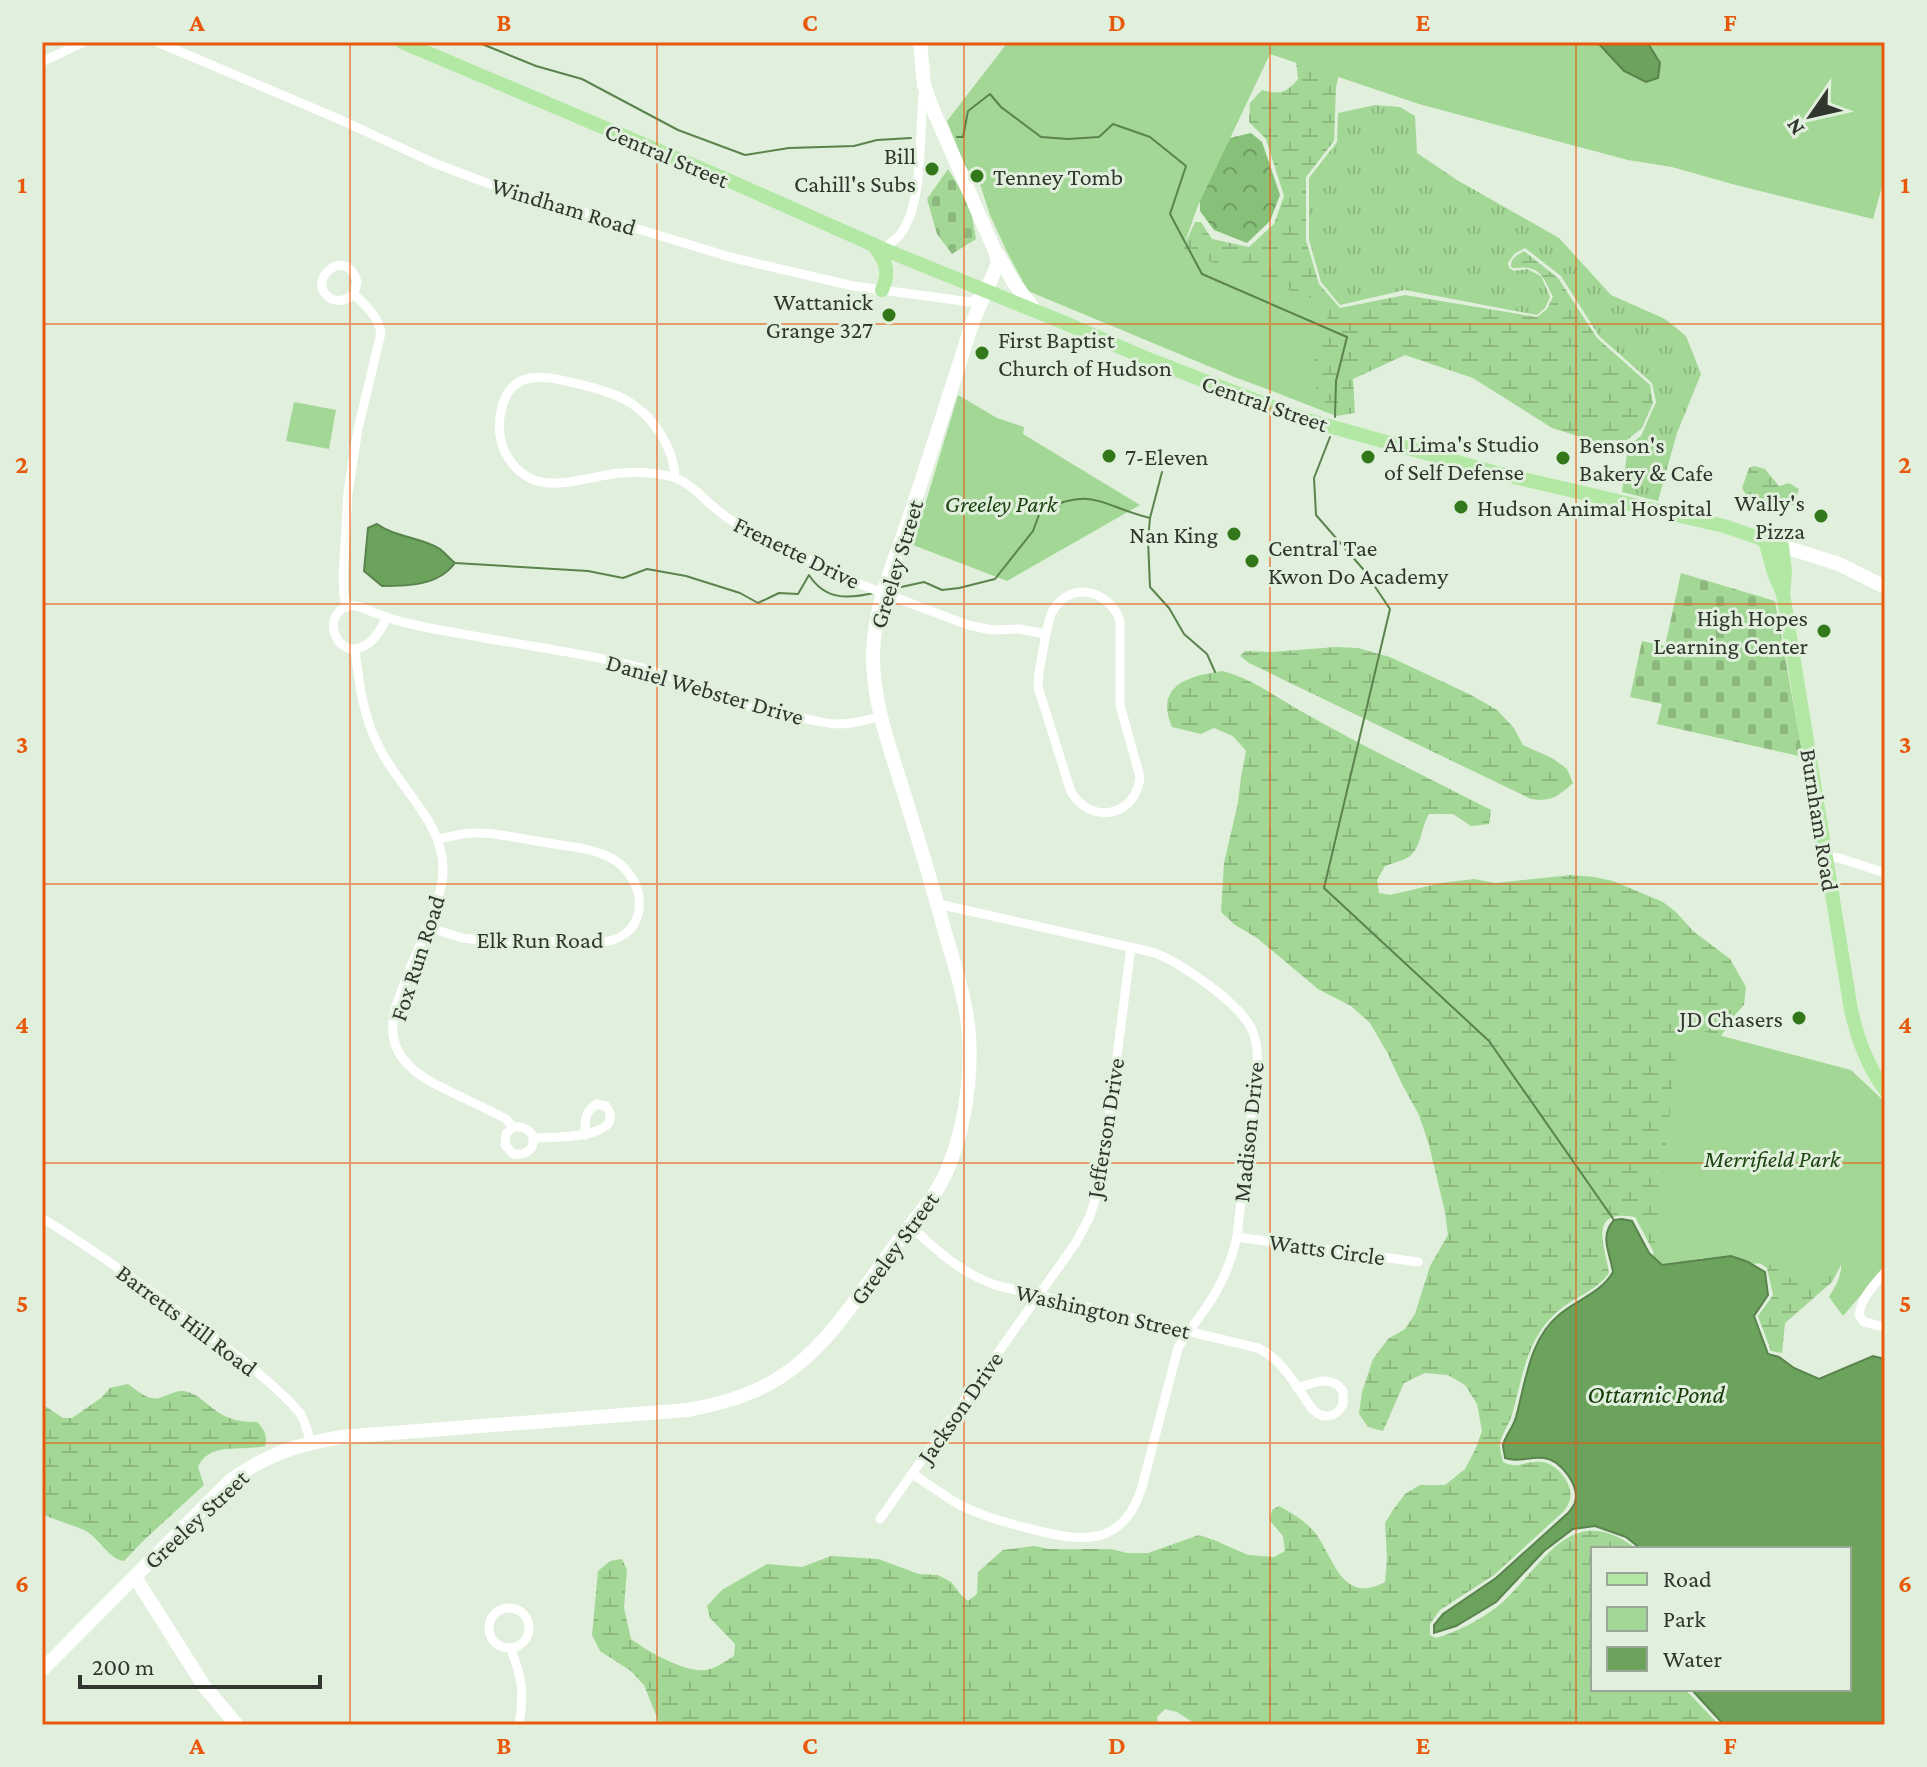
<svg xmlns="http://www.w3.org/2000/svg" width="1927" height="1767" viewBox="0 0 1927 1767" font-family="'Crimson Pro',serif">
<defs>
<pattern id="grass-tufts" width="24" height="20" patternUnits="userSpaceOnUse" patternTransform="scale(2)"><rect width="24" height="20" fill="#a3d795"/><path d="M3 7l-1-3M5 7V3M7 7l1-3M15 17l-1-3M17 17v-4M19 17l1-3" fill="none" stroke="#8db981"/></pattern>
<pattern id="forest-crowns" width="20" height="18" patternUnits="userSpaceOnUse" patternTransform="scale(2)"><rect width="20" height="18" fill="#87c078"/><path d="M2 6a3 3 0 1 1 6 0M12 15a3 3 0 1 1 6 0" fill="none" stroke="#6f9d63"/></pattern>
<pattern id="wetland-marsh" width="20" height="14" patternUnits="userSpaceOnUse" patternTransform="scale(2)"><rect width="20" height="14" fill="#a3d795"/><path d="M1 5h8M5 5V1M11 12h8M15 12V8" fill="none" stroke="#8db981"/></pattern>
<pattern id="cemetery-stones" width="16" height="16" patternUnits="userSpaceOnUse" patternTransform="scale(2)"><rect width="16" height="16" fill="#a3d795"/><path d="M2 7V4a2 2 0 0 1 4 0v3zM10 15v-3a2 2 0 0 1 4 0v3z" fill="#8db981"/></pattern>
</defs>
<rect width="100%" height="100%" fill="#e0f0dc"/>
<path fill="url(#grass-tufts)" d="M1375 105 1400 107 1415 116 1417 153 1457 180 1559 238 1611 295 1665 319 1686 336 1701 374 1677 433 1658 501 1622 492 1628 446 1641 436 1656 402 1652 383 1599 336 1561 276 1525 248 1514 254 1508 263 1509 268 1514 271 1527 269 1541 276 1550 297 1545 308 1537 315 1405 290 1340 305 1321 282 1309 240V178L1337 142 1338 113Z"/>
<path fill="url(#forest-crowns)" d="M1251 133 1262 142 1280 195 1270 221 1247 243 1214 230 1200 211V198L1221 140Z"/>
<g fill="url(#wetland-marsh)">
<path d="M1294 42H1347L1336 87 1334 141 1306 177V240L1319 284 1340 308 1405 295 1537 317 1547 309 1553 297C1542 275 1541 265 1513 268L1511 266C1511 258 1517 255 1524 251L1558 278 1597 338 1650 385 1653 403 1642 428 1627 440 1594 441 1552 428 1473 378 1405 355 1353 379 1355 413 1336 416 1204 364 1178 259 1195 222H1201L1212 239 1249 247 1274 224 1284 196 1266 139 1249 122 1250 103 1262 90C1279 95 1287 93 1298 79Z"/>
<path d="M1754 466 1765 469 1779 486 1789 483 1799 489 1794 505 1769 507 1751 503 1742 488 1749 468Z"/>
<path d="M1336 647 1358 648 1390 657 1471 695 1497 710 1514 728 1523 745 1552 758 1567 769 1573 783C1557 797 1552 802 1531 799L1249 663 1240 656 1245 651 1271 652Z"/>
<path d="M1222 671C1251 678 1274 696 1299 710 1362 746 1427 777 1491 810L1489 824 1471 826 1453 814H1429C1421 827 1422 846 1410 856 1403 861 1392 863 1385 866L1377 880 1379 893 1390 895 1441 883 1474 879 1495 883 1571 875 1594 877 1613 881 1663 902 1676 912 1693 931 1730 959 1746 987 1744 1005 1735 1015 1717 1042 1834 1241 1841 1265 1832 1282 1785 1323 1782 1353 1771 1351 1758 1316 1773 1295 1767 1268 1749 1256 1729 1251 1664 1260 1653 1251 1635 1217C1587 1208 1605 1246 1609 1273 1596 1292 1571 1298 1555 1314 1526 1340 1522 1380 1512 1415 1509 1424 1502 1434 1500 1443 1499 1449 1502 1456 1503 1462 1519 1470 1525 1460 1541 1462 1557 1463 1574 1484 1570 1500 1569 1503 1566 1509 1564 1511L1494 1575 1440 1610 1430 1624V1635L1436 1638C1459 1631 1478 1621 1497 1607 1543 1569 1568 1497 1637 1549H1593V1689H1685L1719 1725H1197L1177 1712 1165 1709 1157 1717 1158 1725H660L644 1685 631 1671 600 1651 592 1635 598 1571 610 1561 622 1559 627 1570 624 1608 631 1639C647 1651 685 1673 706 1670 715 1669 726 1661 734 1656L735 1644 710 1618 707 1606 722 1590 767 1564 802 1567 831 1556 878 1559 919 1574 938 1575 951 1582 961 1595 968 1601 977 1594 978 1572 1003 1550 1034 1546 1049 1549H1111L1127 1553H1148L1199 1535 1214 1540 1248 1555 1274 1557 1285 1551 1283 1536 1270 1521 1272 1510 1279 1506C1292 1513 1310 1524 1318 1537 1335 1563 1344 1604 1385 1582L1387 1558 1385 1523 1393 1510 1405 1494 1420 1485H1445L1465 1469 1475 1450 1482 1431 1477 1404 1465 1385 1448 1375 1425 1373 1404 1383 1383 1431 1368 1427 1359 1414 1362 1392 1373 1359 1388 1339 1405 1329 1415 1314 1430 1266 1448 1235 1445 1212 1429 1145 1419 1115 1402 1084 1388 1054 1370 1023 1351 1006 1318 989 1257 938 1235 925 1221 912 1224 863 1238 803 1241 777 1246 751 1233 736 1214 728 1201 734 1172 727C1154 685 1189 676 1222 671Z"/>
<path d="M128 1384C135 1389 143 1396 151 1398 164 1401 174 1387 188 1392 199 1395 206 1404 215 1410 228 1420 241 1422 257 1422 264 1429 268 1436 265 1446 243 1452 209 1441 198 1467L204 1485 143 1541 124 1561C108 1559 99 1537 84 1530 71 1524 56 1521 42 1514V1404L63 1418H72L101 1398 110 1388Z"/>
</g>
<g fill="url(#cemetery-stones)">
<path d="M948 169 970 205 976 239 952 254 937 234 927 199Z"/>
<path d="M1681 573 1775 601 1803 757 1657 724 1662 704 1630 697 1642 641 1665 646Z"/>
</g>
<g fill="#a3d795">
<path d="M1008 42H1885V176L1873 219 1732 184 1672 167 1628 160 1419 104 1270 54 1197 208 1182 251 1331 305 1310 378 1331 412 1237 378 1028 291 1007 252 990 215 981 187 965 166 947 121Z"/>
<path d="M958 395 997 418 1024 427 1023 434 1140 505 1007 581 913 545Z"/>
<path d="M294 402 336 410 329 449 286 441Z"/>
<path d="M1680 1025 1851 1070 1885 1102V1267L1843 1316 1829 1297C1835 1287 1842 1276 1841 1264L1838 1263C1825 1276 1810 1274 1795 1281L1767 1263 1749 1264 1709 1261 1701 1258 1697 1262 1666 1269 1652 1264Z"/>
</g>
<g fill="#6ba35c" stroke="#5a834e" stroke-width="2">
<path d="M1597 42H1644L1649 45 1660 63 1658 78 1646 82 1624 71Z"/>
<path d="M377 524C397 538 421 537 440 549 445 553 450 559 455 563 438 586 408 586 382 586L364 571 368 528Z"/>
<path d="M1622 1219 1632 1221 1649 1253 1662 1265 1731 1256 1748 1262 1765 1272 1768 1295 1754 1316 1768 1354 1779 1357 1794 1368 1819 1379 1873 1356 1885 1359V1725H1724L1691 1689H1849V1549H1641L1626 1537 1595 1526 1573 1529 1544 1551 1496 1602 1456 1626 1434 1633V1625L1443 1614 1496 1578 1568 1513C1570 1511 1575 1504 1575 1502 1580 1485 1560 1460 1544 1458 1530 1456 1519 1463 1505 1458 1505 1454 1503 1449 1503 1445 1505 1436 1514 1426 1516 1417 1526 1381 1529 1339 1560 1314 1578 1299 1601 1293 1613 1272 1610 1252 1599 1237 1614 1220Z"/>
</g>
<g fill="none" stroke-linecap="round" stroke-linejoin="round">
<g stroke="#5a834e" stroke-width="2">
<path d="M477 42 536 66 582 79 678 130 745 155 789 148 854 146 877 140 911 138"/>
<path d="M957 137H963L968 111 990 94 1001 107 1041 137 1068 139 1099 137 1113 124 1150 137 1186 166 1170 214 1202 274 1347 337 1336 381 1335 417"/>
<path d="M1330 437 1314 478 1316 515 1363 569 1390 609 1324 888 1489 1041 1614 1220"/>
<path d="M1162 472 1150 518 1148 540 1150 587 1169 608 1184 634 1207 654 1215 672"/>
<path d="M455 563 588 571 623 578 647 569 686 576 740 593 758 603 779 593 798 594 809 575C825 600 847 599 874 593"/>
<path d="M892 589 924 582 942 590 959 588 995 579 1033 531 1040 512C1092 485 1101 506 1150 518"/>
</g>
<g stroke="#fff" stroke-width="9">
<path d="M157 42 341 120 434 163 487 183 730 257 853 286 970 302 985 293"/>
<path d="M42 62 84 42"/>
<path d="M883 249C888 245 894 241 898 237 926 205 918 129 924 88"/>
<path d="M675 478C675 452 656 421 635 406 619 394 598 389 579 384 546 376 510 367 501 411 498 425 499 439 505 452 531 502 576 478 619 473 636 472 656 472 673 477 692 483 706 502 721 513 731 521 741 527 752 533L862 585 968 625 992 630 1019 629 1046 634C1048 625 1049 616 1054 609 1072 580 1110 591 1120 621V705L1140 777C1136 816 1092 826 1071 792L1038 687 1039 672 1046 634"/>
<path d="M347 607 344 596 343 577 348 492 358 429 381 333C378 316 366 306 354 294 347 300 339 303 330 298 304 281 347 244 357 282L354 294"/>
<path d="M387 618C381 628 375 641 364 646 337 661 319 614 349 606 360 604 368 611 378 614 407 626 453 632 485 638 547 649 610 657 670 676 693 683 715 695 738 703 758 711 782 714 803 718 815 721 827 724 839 724 853 724 868 720 881 716"/>
<path d="M355 649C359 684 363 717 380 749 400 789 445 824 443 872 442 893 433 912 426 931 415 957 403 983 395 1010 383 1058 419 1077 455 1094 472 1102 489 1110 506 1119L513 1127C540 1124 540 1158 513 1154L505 1145 506 1134 513 1127"/>
<path d="M1827 857 1839 858 1885 873"/>
<path d="M427 927 462 938 488 941 603 942C653 936 648 876 609 857 589 847 563 846 542 842 520 839 497 832 474 833 462 833 450 837 438 839"/>
<path d="M533 1138C548 1137 630 1140 606 1106L597 1104C584 1111 585 1122 585 1135"/>
<path d="M42 1218C93 1249 140 1283 188 1319 227 1348 268 1377 300 1413L304 1421 311 1442"/>
<path d="M910 1226C939 1252 958 1271 995 1285L1258 1348C1283 1360 1297 1387 1312 1409 1323 1420 1336 1418 1343 1404V1391C1330 1374 1314 1383 1297 1388"/>
<path d="M1237 1237 1418 1262"/>
<path d="M1885 1272C1874 1285 1861 1298 1859 1315L1864 1322 1885 1327"/>
<path d="M913 1474C928 1484 944 1496 960 1505 982 1516 1006 1523 1031 1529 1082 1542 1123 1548 1142 1487L1178 1348C1185 1335 1195 1324 1203 1312 1219 1290 1231 1264 1237 1237 1241 1199 1246 1160 1251 1121 1254 1096 1262 1060 1254 1035 1246 1007 1180 961 1152 952L938 904"/>
<path d="M880 1519 1075 1244 1090 1216 1101 1180 1131 947"/>
<circle cx="509" cy="1628" r="20"/>
<path d="M510 1648C523 1677 524 1694 519 1725"/>
</g>
<g stroke="#fff" stroke-width="14">
<path d="M998 255 1014 283 1035 311"/>
<path d="M1782 546 1839 564 1885 587"/>
<path d="M135 1577 204 1686 237 1725"/>
<path d="M42 1670 230 1481C267 1454 296 1445 341 1437L687 1410C785 1393 818 1354 873 1276 882 1264 890 1252 899 1240 916 1217 937 1196 948 1168 968 1120 976 1053 964 1002 959 977 951 953 944 929 933 887 920 845 907 803 893 756 873 707 873 657 873 610 892 568 907 524 930 457 951 389 973 321L996 268 998 262 995 251 931 105 924 85 920 42"/>
</g>
<g stroke="#b2e8a4" stroke-width="14">
<path d="M402 42 730 181 883 249 1065 323 1143 357 1304 419 1497 473 1724 526 1782 546 1785 572 1783 594 1851 1010C1858 1040 1867 1065 1885 1090"/>
<path d="M873 244C885 261 891 269 882 290"/>
<path d="M1765 540 1774 573 1783 594"/>
</g>
</g>
<path fill="none" stroke="#e8590c" stroke-width="2" stroke-opacity="0.55" d="M350 42V1725M657 42V1725M964 42V1725M1270 42V1725M1576 42V1725M42 324H1885M42 604H1885M42 884H1885M42 1163H1885M42 1443H1885"/>
<g fill="#32781b" stroke="#e0f0dc" stroke-width="3">
<circle cx="932" cy="169" r="8"/>
<circle cx="977" cy="176" r="8"/>
<circle cx="889" cy="315" r="8"/>
<circle cx="982" cy="353" r="8"/>
<circle cx="1109" cy="456" r="8"/>
<circle cx="1368" cy="457" r="8"/>
<circle cx="1563" cy="458" r="8"/>
<circle cx="1461" cy="507" r="8"/>
<circle cx="1821" cy="516" r="8"/>
<circle cx="1234" cy="534" r="8"/>
<circle cx="1252" cy="561" r="8"/>
<circle cx="1824" cy="631" r="8"/>
<circle cx="1799" cy="1018" r="8"/>
</g>
<g text-anchor="middle" dominant-baseline="central" stroke-width="6" stroke-linejoin="round" paint-order="stroke">
<g font-size="24" fill="#31372f" stroke="#e0f0dc">
<text transform="translate(667 155) rotate(23)">Central Street</text>
<text transform="translate(564 206) rotate(17)">Windham Road</text>
<text transform="translate(1265 403) rotate(19)">Central Street</text>
<text transform="translate(797 552) rotate(26)">Frenette Drive</text>
<text transform="translate(896 564) rotate(-73)">Greeley Street</text>
<text transform="translate(705 689) rotate(16)">Daniel Webster Drive</text>
<text transform="translate(1820 820) rotate(81)">Burnham Road</text>
<text x="540" y="939">Elk Run Road</text>
<text transform="translate(417 958) rotate(-72)">Fox Run Road</text>
<text transform="translate(1105 1128) rotate(-81)">Jefferson Drive</text>
<text transform="translate(1248 1132) rotate(-84)">Madison Drive</text>
<text transform="translate(894 1248) rotate(-54)">Greeley Street</text>
<text transform="translate(1327 1249) rotate(8)">Watts Circle</text>
<text transform="translate(1103 1311) rotate(13)">Washington Street</text>
<text transform="translate(187 1320) rotate(37)">Barretts Hill Road</text>
<text transform="translate(960 1407) rotate(-55)">Jackson Drive</text>
<text transform="translate(196 1519) rotate(-43)">Greeley Street</text>
</g>
<g font-size="24" fill="#31372f" stroke="#e0f0dc" text-anchor="start">
<text x="916" y="155" text-anchor="end">Bill<tspan x="916" dy="28">Cahill's Subs</tspan></text>
<text x="993" y="176">Tenney Tomb</text>
<text x="873" y="301" text-anchor="end">Wattanick<tspan x="873" dy="28">Grange 327</tspan></text>
<text x="998" y="339">First Baptist<tspan x="998" dy="28">Church of Hudson</tspan></text>
<text x="1384" y="443">Al Lima's Studio<tspan x="1384" dy="28">of Self Defense</tspan></text>
<text x="1579" y="444">Benson's<tspan x="1579" dy="28">Bakery &amp; Cafe</tspan></text>
<text x="1125" y="456">7-Eleven</text>
<text x="1805" y="502" text-anchor="end">Wally's<tspan x="1805" dy="28">Pizza</tspan></text>
<text x="1477" y="507">Hudson Animal Hospital</text>
<text x="1218" y="534" text-anchor="end">Nan King</text>
<text x="1268" y="547">Central Tae<tspan x="1268" dy="28">Kwon Do Academy</tspan></text>
<text x="1808" y="617" text-anchor="end">High Hopes<tspan x="1808" dy="28">Learning Center</tspan></text>
<text x="1783" y="1018" text-anchor="end">JD Chasers</text>
</g>
<g font-size="24" font-style="italic" fill="#1d4312" stroke="#e0f0dc">
<text x="1001" y="503">Greeley Park</text>
<text x="1772" y="1158">Merrifield Park</text>
</g>
<g font-size="26" font-style="italic" fill="#173c0a" stroke="#e0f0dc">
<text x="1656" y="1394">Ottarnic Pond</text>
</g>
</g>
<rect width="1927" height="1767" fill="none" stroke="#e0f0dc" stroke-width="88"/>
<rect x="1591" y="1547" width="260" height="144" fill="#e0f0dc" stroke="#9aa697" stroke-width="2"/>
<rect x="1607" y="1573" width="40" height="12" fill="#b2e8a4" stroke="#9aa697" stroke-width="2"/>
<text x="1663" y="1587" font-size="24" fill="#31372f">Road</text>
<rect x="1607" y="1607" width="40" height="24" fill="#a3d795" stroke="#9aa697" stroke-width="2"/>
<text x="1663" y="1627" font-size="24" fill="#31372f">Park</text>
<rect x="1607" y="1647" width="40" height="24" fill="#6ba35c" stroke="#9aa697" stroke-width="2"/>
<text x="1663" y="1667" font-size="24" fill="#31372f">Water</text>
<g transform="translate(1811 116) rotate(236)" stroke="#e0f0dc" stroke-width="6" paint-order="stroke">
<path d="M0-6L14 30L0 20L-14 30Z" fill="#31372f"/>
<text y="-12" font-size="22" font-weight="bold" text-anchor="middle" fill="#31372f">N</text>
</g>
<path d="M80 1675v12h240v-12" fill="none" stroke="#31372f" stroke-width="4"/>
<text x="92" y="1675" font-size="24" fill="#31372f" stroke="#e0f0dc" stroke-width="6" paint-order="stroke">200 m</text>
<rect x="44" y="44" width="1839" height="1679" fill="none" stroke="#e8590c" stroke-width="3"/>
<g font-size="26" text-anchor="middle" font-weight="bold" fill="#e8590c">
<text x="197" y="31">A</text>
<text x="504" y="31">B</text>
<text x="810" y="31">C</text>
<text x="1117" y="31">D</text>
<text x="1423" y="31">E</text>
<text x="1730" y="31">F</text>
<text x="22" y="193">1</text>
<text x="1905" y="193">1</text>
<text x="22" y="473">2</text>
<text x="1905" y="473">2</text>
<text x="22" y="753">3</text>
<text x="1905" y="753">3</text>
<text x="22" y="1033">4</text>
<text x="1905" y="1033">4</text>
<text x="22" y="1312">5</text>
<text x="1905" y="1312">5</text>
<text x="22" y="1592">6</text>
<text x="1905" y="1592">6</text>
<text x="197" y="1754">A</text>
<text x="504" y="1754">B</text>
<text x="810" y="1754">C</text>
<text x="1117" y="1754">D</text>
<text x="1423" y="1754">E</text>
<text x="1730" y="1754">F</text>
</g>
</svg>
